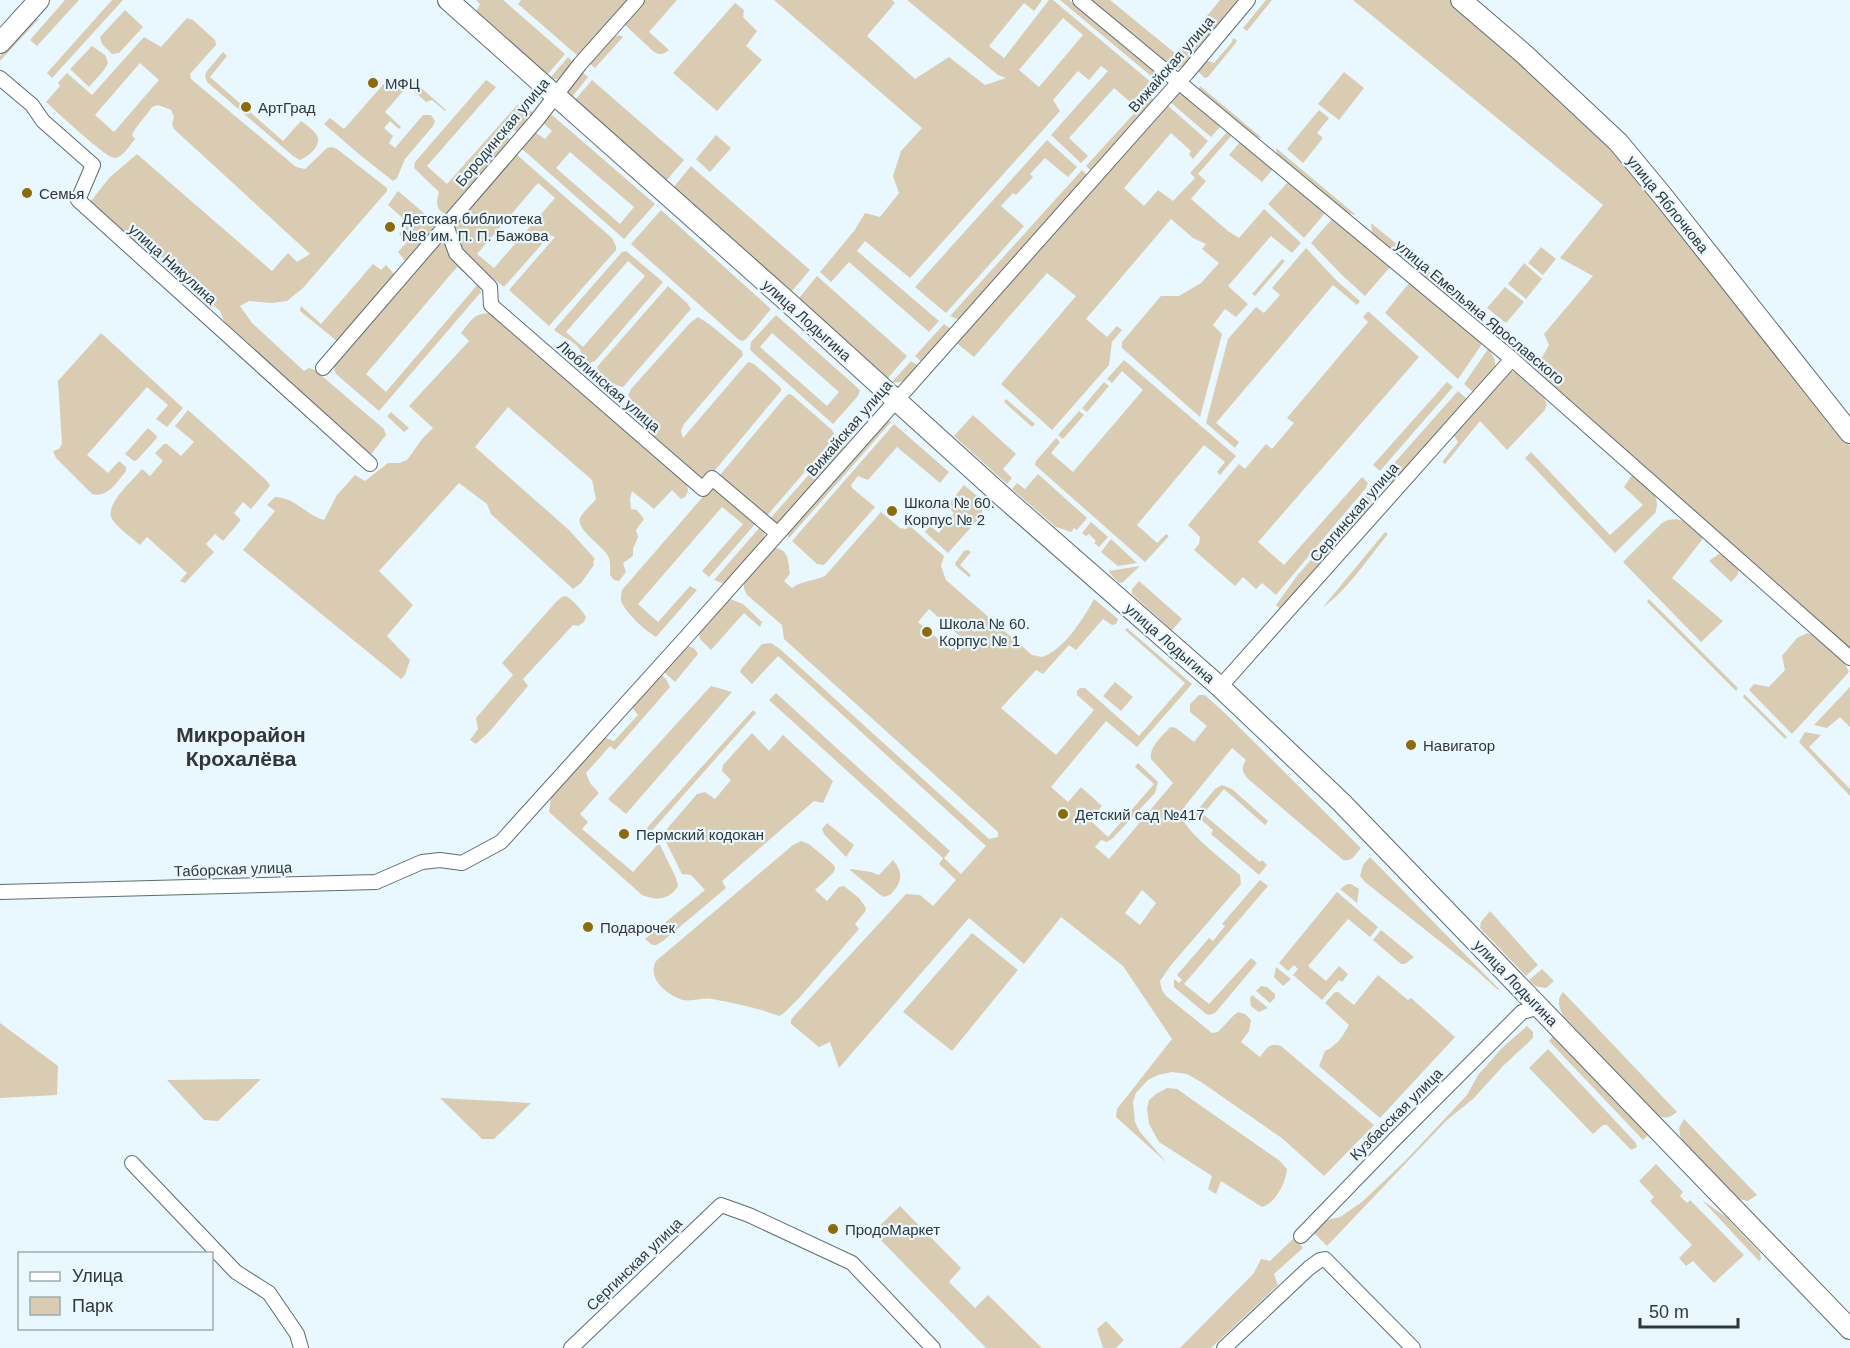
<svg xmlns="http://www.w3.org/2000/svg" width="1850" height="1348" viewBox="0 0 1850 1348" font-family="Arial,sans-serif">
<rect width="100%" height="100%" fill="#e9f8fe"/>
<g fill="#d9ccb2" fill-rule="evenodd">
<path d="M65 0H79L37 46 30 40Z"/>
<path d="M112 0H123L52 78 47 73Z"/>
<path d="M476 0H503L565 54 548 74 476 12 480 4Z"/>
<path d="M521 0H628L578 56 518 4Z"/>
<path d="M644 0H677L649 32 669 50C663 55 660 55 654 52L625 25 626 20Z"/>
<path d="M774 0H892L895 3 867 36 915 79 949 57 985 85 1006 78 998 75 907 0H1042L1034 11 1024 3 989 46 1004 58 1049 0H1053L1152 83 1151 90 1146 93 1135 106 1114 88 1069 138 1088 156 1081 163 1051 135 1108 71 1101 66 1089 80 1078 71 1053 100 1060 111 910 278 865 241 857 251 939 321 929 332 849 262 831 282 820 272 854 231 865 213 880 217 899 193 893 176 901 151 922 128ZM1063 18 1083 35 1039 87 1019 70Z"/>
<path d="M1060 0H1069L1161 76 1157 81Z"/>
<path d="M1091 0H1110L1176 54 1220 0H1238L1185 63 1179 69 1170 65Z"/>
<path d="M1266 0H1272L1247 31 1243 28Z"/>
<path d="M1353 0H1452L1626 161 1850 446V650L1534 371 1549 345 1544 334 1593 276 1560 258 1603 205Z"/>
<path d="M735 3 744 10 743 17 757 31 746 46 762 60 717 111 673 73Z"/>
<path d="M125 10 143 27 119 53 112 54 102 44 100 37Z"/>
<path d="M187 18 193 20 215 40 216 45 190 74 191 79 296 167 305 169 327 148 332 147 337 149 387 188V191L303 288 287 301 272 303 249 301 240 306 252 323 304 371 309 368 315 370 384 429 386 435 369 457 254 353 246 341 236 335 224 321 220 311 184 281 146 241 138 244 130 241 90 202 110 177 137 154 272 271 288 253 297 262 310 254 174 129 172 124 174 117 171 110 158 105 152 107C146 117 137 124 132 135L135 139C130 145 123 157 115 158 107 159 56 111 46 102L60 86 58 83 67 73 92 95 144 37 161 47ZM140 63 159 80 114 132 95 115Z"/>
<path d="M39 19 0 61V56L33 20Z"/>
<path d="M619 35 623 37 595 68 589 63 609 40Z"/>
<path d="M1233 38 1237 40 1235 44 1208 77 1205 78 1196 70 1205 60 1214 63 1232 42Z"/>
<path d="M92 46 105 55 108 63 104 70 89 87 70 69Z"/>
<path d="M223 52 227 56 210 77 283 141 301 121C306 125 313 129 316 134 324 144 308 157 300 160L293 156 207 82 205 75 207 71Z"/>
<path d="M568 57 573 62 558 79H554L551 77Z"/>
<path d="M582 72 588 77 572 97 569 92 572 83Z"/>
<path d="M1344 72 1364 88 1339 120 1318 104Z"/>
<path d="M409 77 446 110 445 111 432 100 426 102 404 82Z"/>
<path d="M389 78 404 90 385 112 401 127 399 129 390 121 384 128 393 136 389 143 395 148 423 115H431L435 121 433 126 405 159 397 178 393 181 360 155 324 124 330 118 344 129Z"/>
<path d="M486 80 496 87 427 166 447 184 517 105 535 113 519 132 510 129 505 135 511 140 448 214C435 212 436 201 439 192L414 168 415 162Z"/>
<path d="M592 80 684 160 666 181 575 100Z"/>
<path d="M1200 86 1262 138 1257 137 1199 89Z"/>
<path d="M1177 92H1181L1221 126 1211 137 1169 101Z"/>
<path d="M1149 97 1155 100 1091 171 1086 166Z"/>
<path d="M1166 104 1208 141 1193 159 1189 154 1191 151 1171 133 1124 188 1144 206 1158 190 1173 201 1195 178 1190 173 1228 131 1232 135 1198 174 1206 181 1191 199 1228 231 1239 238 1264 209 1301 243 1292 253 1271 236 1228 286 1248 304 1236 317 1225 309 1213 325 1222 334 1200 417 1122 348V342L1161 296H1179L1201 283 1219 263 1202 249 1206 244 1193 238 1171 219 1086 319 1107 337 1117 326 1122 330 1112 342 1109 365 1052 430 1001 384 1076 296 1047 273 974 357 955 342Z"/>
<path d="M1319 110 1329 118 1317 133 1323 138 1303 163 1287 149Z"/>
<path d="M552 115 655 204 624 239 521 148 535 132 545 139 552 131 543 123 548 117ZM570 152 634 207 620 224 556 168Z"/>
<path d="M716 135 731 148 710 172 696 159Z"/>
<path d="M1047 140 1077 167 1068 177 1045 158 1030 174 1033 177 1016 195 1013 193 1001 206 1024 226 946 313 915 287Z"/>
<path d="M1240 142 1273 169 1262 182 1229 155Z"/>
<path d="M1276 148 1356 215 1347 213 1277 154Z"/>
<path d="M516 154 612 238 616 246V250L549 326 509 290 555 237 550 235 504 287C488 274 448 248 456 224ZM538 183 555 198 494 268 477 254Z"/>
<path d="M691 166 810 270 792 291 673 188Z"/>
<path d="M1082 170 1087 175 961 317 957 319 950 316Z"/>
<path d="M1288 182 1325 213 1304 238 1268 204Z"/>
<path d="M398 191 431 219 435 229 406 262 398 252 407 242 399 234 408 223 388 205Z"/>
<path d="M661 210 771 309 746 339 742 341 738 339 631 244Z"/>
<path d="M1332 219 1390 267 1365 296 1342 275 1311 243Z"/>
<path d="M1371 223 1410 255 1400 257 1372 234Z"/>
<path d="M442 243 445 244 460 265 478 284 481 292 379 411 336 374 334 369 335 364 438 245ZM457 267 478 284 386 392 366 374Z"/>
<path d="M1541 247 1556 259 1543 275 1528 263Z"/>
<path d="M1306 248 1336 280 1360 301 1357 305 1333 285 1216 423 1239 442 1235 448 1206 423 1228 339 1256 307 1264 313 1280 295 1272 288Z"/>
<path d="M626 251 663 282 595 361 590 363C582 358 582 350 575 344 569 339 561 336 554 330L622 252ZM628 261 645 276 583 347 566 332Z"/>
<path d="M1282 259 1285 261 1255 296 1252 294Z"/>
<path d="M1524 263 1542 279 1526 299 1508 284Z"/>
<path d="M373 264 381 270 386 265 395 275 337 341 300 311 301 306 321 324Z"/>
<path d="M1421 265 1472 307 1468 309 1459 306 1422 276Z"/>
<path d="M817 276 907 356 888 378 799 298Z"/>
<path d="M1409 283 1482 344 1458 379 1385 313Z"/>
<path d="M668 286 687 303 691 309 623 387C613 385 601 377 597 367Z"/>
<path d="M1505 287 1524 302 1506 323 1487 308Z"/>
<path d="M1368 311 1419 357 1258 542 1284 565 1362 477 1368 483 1366 488 1276 595 1262 583 1256 589 1243 577 1235 586 1194 550 1199 544 1200 537 1188 525 1239 464 1245 469 1266 444 1272 449 1294 423 1287 418 1368 322 1363 317Z"/>
<path d="M489 313 496 316 687 484 688 491 685 497 681 499 672 490 654 509 632 491 630 499 631 509 637 510 644 519 636 530 638 537 633 549V556L623 563 626 572 619 581 614 580 610 575C610 568 611 562 608 556 603 546 576 530 580 518 583 512 591 505 596 499L592 480 508 407 475 447 569 530 595 559 593 562 594 565 581 583 573 589 491 514 487 504 459 483 379 571 413 605 387 636 410 660 405 675 401 679 243 550 275 511 267 505 275 497C294 497 306 515 324 520L337 495 355 475 365 481 388 463H399L407 460 422 439 433 428 409 406 469 341 461 333C471 321 472 314 489 313Z"/>
<path d="M776 315 860 390 858 396 833 424 750 350 751 342ZM772 333 839 392 827 406 760 347Z"/>
<path d="M698 317 709 324 742 351 743 355 684 424 681 431 683 438 748 362 754 364 781 388V391L711 475 698 478 659 445 652 435 655 423 632 401 628 395 631 389 690 323Z"/>
<path d="M944 324 951 329 922 362 915 356Z"/>
<path d="M101 333 183 408 167 427 156 419 168 405 147 387 87 455 108 473 119 461 126 467V471C117 482 108 498 92 494L56 458 53 451 59 449 62 444 58 381Z"/>
<path d="M1488 349C1505 369 1488 377 1474 393L1464 384Z"/>
<path d="M1124 360 1236 456 1220 475 1217 472 1225 462 1204 445 1137 525 1157 543 1166 534 1169 536 1145 562 1035 465 1036 461 1056 438 1060 442 1051 453 1073 472 1143 390 1122 371 1112 383 1107 379Z"/>
<path d="M911 361 918 366C910 375 904 385 892 382Z"/>
<path d="M1511 371 1516 373 1544 398 1547 405 1544 411 1507 450 1480 421 1445 464 1442 462 1458 442 1452 433 1505 373Z"/>
<path d="M1104 382 1109 386 1087 412 1082 408Z"/>
<path d="M1447 382 1453 387 1380 471 1373 465Z"/>
<path d="M1458 391 1468 400 1393 483 1381 478Z"/>
<path d="M789 394 792 395 832 430 834 434V438L765 518 719 480 720 475 786 396Z"/>
<path d="M1006 399 1035 424 1032 427 1004 402Z"/>
<path d="M188 410 267 481 270 486 251 509 243 502 234 513 241 520 223 541 215 534 206 544 214 552 185 583 180 581 187 573 147 537 140 545C132 538 117 527 112 519 104 505 133 480 142 469L150 476 163 461 155 453 164 444H167L181 456 194 442 175 426Z"/>
<path d="M1079 411 1084 415 1063 439 1058 435Z"/>
<path d="M391 412 409 428 404 432 387 416Z"/>
<path d="M973 415 1016 454 1003 469 1012 478 1007 484 954 436Z"/>
<path d="M886 419 891 422 789 538 787 533Z"/>
<path d="M894 424 949 472 940 483 897 447 868 480 858 476 851 485 852 488 875 507 824 565 817 564 792 541Z"/>
<path d="M148 428 157 436 156 439 137 460 134 461 125 454Z"/>
<path d="M841 443 846 447 778 524H774L768 521 836 444Z"/>
<path d="M1531 452 1610 535 1643 505 1624 487 1632 475C1645 486 1663 494 1655 513L1615 553 1525 458Z"/>
<path d="M1038 474 1087 518 1077 530 1074 528 1071 532 1056 527 1012 489 1017 483 1025 489Z"/>
<path d="M964 485 982 500V515L948 553 925 532 930 526 939 533 954 513 947 506Z"/>
<path d="M713 488 756 523 709 577 702 571 743 524 722 507 638 604 658 622 690 586 697 590 656 637C646 631 629 616 623 605 620 601 621 595 622 590L707 492Z"/>
<path d="M1368 493 1373 506 1281 610 1276 605 1297 576Z"/>
<path d="M881 512 900 528 906 529 910 526 944 556 941 566 946 580 1032 655 1042 657C1063 651 1084 618 1094 599L1118 619 1116 624 1112 625 1103 619 1076 650 1069 645 1043 674 1036 670 1001 708 1056 755 1094 710 1077 695V691L1080 688H1085L1139 736 1185 683 1125 630 1127 628 1192 684 1137 747 1106 721 1051 787 1068 802 1081 787 1102 806 1090 820 1108 837 1154 784 1135 767 1138 763 1158 782 1155 793 1113 838 1107 842 1101 840 1095 847 1109 859 1173 783 1151 759C1149 746 1162 737 1170 727L1176 728 1194 742 1207 726 1190 712V704L1199 695H1205L1228 716 1361 848C1355 855 1352 862 1343 860L1247 778C1242 771 1241 768 1246 760L1232 748 1185 806C1184 811 1182 815 1184 820 1187 833 1228 864 1240 875L1241 884 1171 965 1160 981 1162 990 1166 996 1212 1033 1218 1032 1234 1015 1238 1012 1245 1014 1251 1020 1249 1031 1241 1042 1260 1057C1268 1047 1268 1043 1281 1046L1374 1125 1324 1176 1283 1139 1201 1082 1187 1074 1172 1072 1158 1075 1148 1080 1136 1093 1133 1102 1135 1122 1140 1132 1167 1163 1116 1117 1117 1109 1172 1039 1123 966 1061 917 1024 964 969 918 839 1068 830 1042 819 1047 791 1024V1020L794 1016 906 894 920 895 933 906 956 880 939 864 943 858 769 700 776 693 950 851 944 858 961 874 986 846 778 656 752 684 740 672 742 668 762 644 771 643 780 649 989 839 998 837V832L784 639 782 625 747 595 744 589V581L774 548C789 549 788 561 790 574L784 581 792 588C800 581 814 581 825 576ZM929 609 961 637 951 650 918 622ZM1142 890 1156 903 1140 925 1125 913Z"/>
<path d="M1676 519 1683 521 1702 537V540L1672 578 1723 621 1701 642 1623 562 1662 523 1668 520Z"/>
<path d="M1091 522 1108 537 1099 547 1094 543 1096 541 1089 534 1086 536 1082 533Z"/>
<path d="M760 527 765 534 763 540 725 584 714 580Z"/>
<path d="M1385 532 1388 534C1369 557 1346 592 1323 607Z"/>
<path d="M1111 539 1137 563 1118 566 1101 552Z"/>
<path d="M968 550 971 552 960 565 971 575 969 577 956 566 955 563 964 551Z"/>
<path d="M1720 553 1739 569 1737 576 1731 582 1709 561Z"/>
<path d="M1140 566 1122 583C1116 582 1112 576 1109 571Z"/>
<path d="M1139 581 1182 619 1172 630 1132 594V589Z"/>
<path d="M566 596C575 602 580 608 586 617L584 622 578 626 573 625 523 679 528 686 490 731 476 744 470 740 478 729 476 718 513 675 502 663 556 602 562 597Z"/>
<path d="M730 599 743 604 762 622 760 627 744 613 711 650 700 639 699 632 726 601Z"/>
<path d="M1649 599 1738 688 1736 691 1647 602Z"/>
<path d="M1807 633C1818 635 1847 662 1849 672L1792 734 1749 690 1754 684 1769 687 1785 670 1782 656 1797 638Z"/>
<path d="M688 646 694 648 698 654 675 682 663 671 684 648Z"/>
<path d="M660 674 666 679 670 687 615 750 610 746 586 773 590 783 599 793 580 814 588 822 582 829 633 872 659 843 676 878 678 886C669 900 657 901 642 895L549 812 551 797 554 791 603 737 614 741 638 715 631 706Z"/>
<path d="M1115 682 1133 697 1121 711 1103 696Z"/>
<path d="M711 686 732 692 626 814 608 799Z"/>
<path d="M1850 687V727L1840 717 1827 728 1814 725Z"/>
<path d="M1744 694 1787 737 1785 739 1743 697Z"/>
<path d="M753 710 756 713 649 834 644 831Z"/>
<path d="M1805 732 1821 735 1809 747 1850 789V796L1799 742Z"/>
<path d="M752 733 769 751 783 735 833 781 823 803 814 801 722 881 726 888 663 941 656 945H652L645 939 705 890 691 875 682 874 665 840V836L667 829 697 794 705 792 715 799 731 780 722 771 723 765Z"/>
<path d="M1222 785 1232 789 1268 821 1265 825 1224 789 1203 814 1260 862 1262 860 1267 865 1259 875 1211 834 1213 830 1199 818 1196 821V812L1215 789Z"/>
<path d="M827 823 854 845 846 857 824 834 822 829Z"/>
<path d="M801 841 809 844 834 865 835 869 833 873 815 890 827 901 839 887 844 886 859 898 866 908 865 912 855 924 859 929 800 997 784 1013 779 1016C758 1008 735 1003 712 999 702 997 689 1003 680 999 665 993 647 978 656 961L793 845Z"/>
<path d="M1370 857 1499 989 1498 990 1476 970 1365 882 1360 876 1363 865Z"/>
<path d="M893 860C904 873 902 883 890 895L884 897 879 894 850 870 851 869 871 872 879 875Z"/>
<path d="M1260 880 1268 886 1184 984 1209 1004 1251 958 1257 963 1215 1013 1209 1015 1206 1014 1174 987V979L1179 983 1182 980 1177 975 1209 938 1213 941 1225 926 1222 924Z"/>
<path d="M1347 884H1351L1359 889 1357 903 1340 889Z"/>
<path d="M1337 892 1378 927 1370 937 1348 919 1308 966 1326 981 1339 966 1348 974 1342 982 1339 980 1322 1000 1293 975 1298 969 1294 965 1288 971 1279 963Z"/>
<path d="M1490 911 1538 965 1526 976 1480 928 1481 922Z"/>
<path d="M1381 930 1414 957 1405 964H1401L1373 940Z"/>
<path d="M972 933 1018 970 952 1051 903 1012Z"/>
<path d="M1276 967 1291 979 1283 986 1274 977Z"/>
<path d="M1542 969 1554 981 1546 988 1535 986 1529 980Z"/>
<path d="M1378 975 1408 1000 1411 998 1455 1037 1380 1118 1319 1066 1325 1051C1338 1045 1342 1037 1349 1025L1325 1003 1335 992H1338L1354 1005Z"/>
<path d="M1261 986 1267 987 1275 994V998L1270 1003 1256 991Z"/>
<path d="M1563 992 1677 1112C1670 1117 1666 1120 1658 1115L1564 1017C1559 1008 1556 1000 1563 992Z"/>
<path d="M1252 995 1268 1008 1259 1012 1251 1006 1250 998Z"/>
<path d="M0 1023 58 1066 57 1095 0 1098Z"/>
<path d="M1527 1026 1533 1032V1038L1503 1066 1473 1099 1447 1120 1327 1246 1311 1230 1319 1222 1340 1217 1362 1202 1405 1161 1467 1095 1478 1075 1502 1048Z"/>
<path d="M1554 1035 1648 1135 1643 1140 1549 1041Z"/>
<path d="M1548 1049 1636 1143 1637 1147 1631 1150 1607 1125H1603L1593 1134 1529 1068Z"/>
<path d="M261 1079 218 1121 204 1120 167 1080Z"/>
<path d="M1167 1088 1177 1089 1280 1161 1287 1169C1286 1182 1276 1203 1262 1207L1221 1181 1216 1194 1208 1189 1212 1176 1159 1142 1149 1124 1147 1109 1149 1100 1156 1094Z"/>
<path d="M440 1098 531 1103 494 1139H482Z"/>
<path d="M1684 1119 1757 1195 1748 1201 1739 1199 1681 1139 1679 1128Z"/>
<path d="M1656 1164 1683 1192 1680 1196 1687 1203 1690 1200 1744 1255 1714 1283 1693 1261 1686 1266 1679 1258 1692 1245 1650 1201 1654 1197 1639 1181Z"/>
<path d="M1702 1200 1726 1217 1760 1253 1761 1259 1759 1261Z"/>
<path d="M900 1206 961 1268 949 1282 975 1308 988 1295 1042 1348H986L873 1232Z"/>
<path d="M1295 1237 1303 1248 1274 1274 1278 1285 1211 1348H1180L1254 1273 1261 1259 1270 1261Z"/>
<path d="M1106 1321 1124 1340 1116 1348H1103L1097 1329Z"/>
</g>
<g fill="none" stroke-linecap="round" stroke-linejoin="round">
<g stroke="#5f6c70" stroke-width="16">
<g id="street">
<path d="M1080 0 1512 359 1850 658"/>
<path d="M0 78 32 105 43 121 93 165 78 200 370 464"/>
<path d="M446 225 456 253 490 287 491 305 703 489 712 478 777 533"/>
<path d="M323 368 536 121 580 64 637 0"/>
<path d="M1220 687 1512 359"/>
<path d="M0 892 376 882 422 862 440 860 462 863 501 842 688 635 1187 73 1248 0"/>
<path d="M132 1163 236 1272 269 1293 297 1334 301 1348"/>
<path d="M1301 1236 1395 1139 1522 1012 1540 1007"/>
<path d="M571 1348 721 1205 749 1215 852 1263 933 1348"/>
<path d="M1224 1348 1309 1268 1320 1260 1325 1259 1413 1348"/>
</g>
</g>
<g stroke="#5f6c70" stroke-width="22">
<g id="secondary">
<path d="M448 0 789 303 1002 496 1220 687 1341 802 1850 1329"/>
<path d="M1461 0 1524 54 1618 142 1662 195 1850 433"/>
<path d="M0 43 39 0"/>
</g>
</g>
<use href="#street" stroke="#fff" stroke-width="14"/>
<use href="#secondary" stroke="#fff" stroke-width="20"/>
</g>
<g fill="#8c6b0c" stroke="#e9f8fe" stroke-width="2">
<circle cx="373" cy="83" r="6"/>
<circle cx="246" cy="107" r="6"/>
<circle cx="27" cy="193" r="6"/>
<circle cx="390" cy="227" r="6"/>
<circle cx="892" cy="511" r="6"/>
<circle cx="927" cy="632" r="6"/>
<circle cx="1411" cy="745" r="6"/>
<circle cx="1063" cy="814" r="6"/>
<circle cx="624" cy="834" r="6"/>
<circle cx="588" cy="927" r="6"/>
<circle cx="833" cy="1229" r="6"/>
</g>
<g text-anchor="middle" dominant-baseline="central" stroke-width="4.5" stroke-linejoin="round" paint-order="stroke">
<g font-size="15" fill="#313739" stroke="#e9f8fe">
<text transform="translate(1171 64) rotate(-49)">Вижайская улица</text>
<text transform="translate(502 132) rotate(-50)">Бородинская улица</text>
<text transform="translate(1668 204) rotate(51)">улица Яблочкова</text>
<text transform="translate(173 264) rotate(42)">улица Никулина</text>
<text transform="translate(1480 312) rotate(40)">улица Емельяна Ярославского</text>
<text transform="translate(807 320) rotate(42)">улица Лодыгина</text>
<text transform="translate(609 386) rotate(41)">Люблинская улица</text>
<text transform="translate(849 428) rotate(-49)">Вижайская улица</text>
<text transform="translate(1354 512) rotate(-49)">Сергинская улица</text>
<text transform="translate(1170 643) rotate(41)">улица Лодыгина</text>
<text transform="translate(233 869) rotate(-2)">Таборская улица</text>
<text transform="translate(1516 983) rotate(46)">улица Лодыгина</text>
<text transform="translate(1396 1114) rotate(-45)">Кузбасская улица</text>
<text transform="translate(634 1264) rotate(-44)">Сергинская улица</text>
</g>
<g font-size="15" fill="#313739" stroke="#e9f8fe" text-anchor="start">
<text x="385" y="83">МФЦ</text>
<text x="258" y="107">АртГрад</text>
<text x="39" y="193">Семья</text>
<text x="402" y="218">Детская библиотека<tspan x="402" dy="17">№8 им. П. П. Бажова</tspan></text>
<text x="904" y="502">Школа № 60.<tspan x="904" dy="17">Корпус № 2</tspan></text>
<text x="939" y="623">Школа № 60.<tspan x="939" dy="17">Корпус № 1</tspan></text>
<text x="1423" y="745">Навигатор</text>
<text x="1075" y="814">Детский сад №417</text>
<text x="636" y="834">Пермский кодокан</text>
<text x="600" y="927">Подарочек</text>
<text x="845" y="1229">ПродоМаркет</text>
</g>
<g font-size="21" font-weight="bold" fill="#313739" stroke="#e9f8fe">
<text x="241" y="734">Микрорайон<tspan x="241" dy="24">Крохалёва</tspan></text>
</g>
</g>
<rect x="18" y="1252" width="195" height="78" fill="#e9f8fe" stroke="#9fabaf" stroke-width="1.5"/>
<rect x="30" y="1272" width="30" height="9" fill="#ffffff" stroke="#9fabaf" stroke-width="1.5"/>
<text x="72" y="1282" font-size="18" fill="#313739">Улица</text>
<rect x="30" y="1297" width="30" height="18" fill="#d9ccb2" stroke="#9fabaf" stroke-width="1.5"/>
<text x="72" y="1312" font-size="18" fill="#313739">Парк</text>
<path d="M1640 1318v9h98v-9" fill="none" stroke="#313739" stroke-width="3"/>
<text x="1649" y="1318" font-size="18" fill="#313739" stroke="#e9f8fe" stroke-width="4.5" paint-order="stroke">50 m</text>
</svg>
